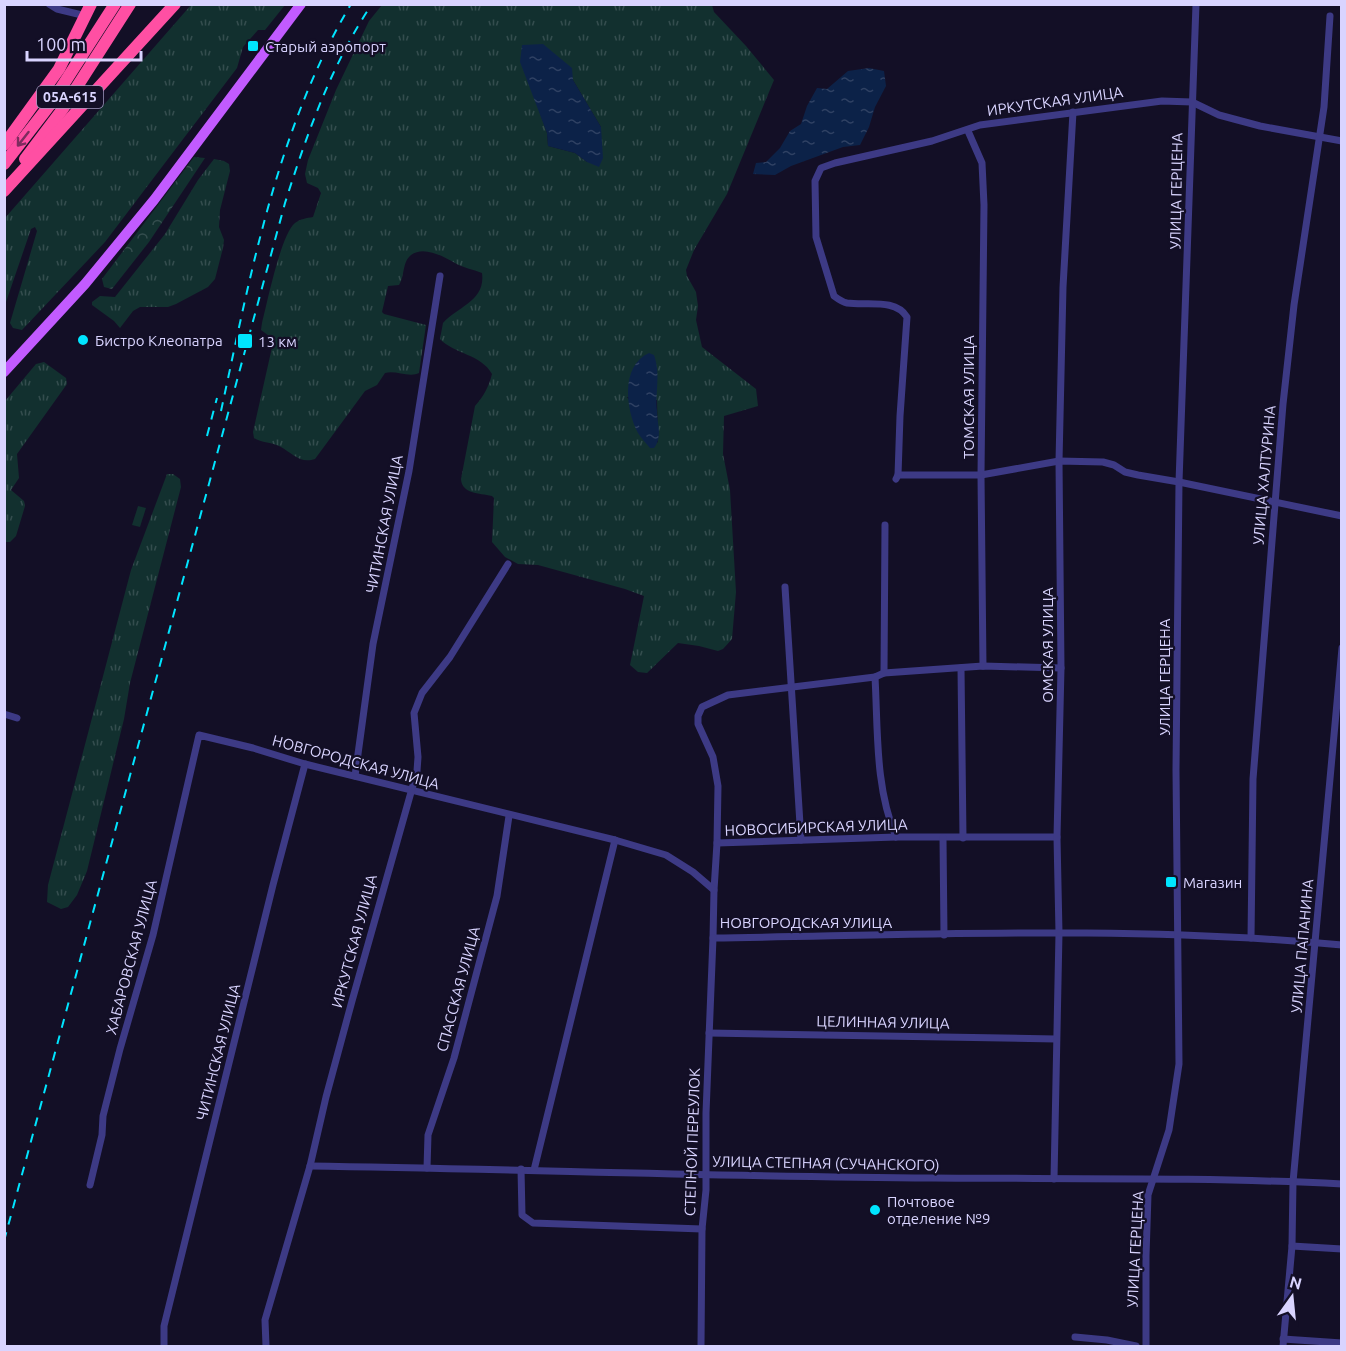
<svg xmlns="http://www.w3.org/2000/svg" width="1346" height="1351" viewBox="0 0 1346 1351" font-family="Ubuntu,sans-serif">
<defs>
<pattern id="grass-tufts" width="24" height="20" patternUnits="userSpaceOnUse" patternTransform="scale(1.5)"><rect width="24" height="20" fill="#12302f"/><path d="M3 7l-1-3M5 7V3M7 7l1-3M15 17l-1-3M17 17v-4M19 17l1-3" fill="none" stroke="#344d4e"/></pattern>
<pattern id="forest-crowns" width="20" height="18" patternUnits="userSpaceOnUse" patternTransform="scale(1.5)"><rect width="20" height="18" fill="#12302f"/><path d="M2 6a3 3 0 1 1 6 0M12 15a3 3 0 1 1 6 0" fill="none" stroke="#344d4e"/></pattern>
<pattern id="water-ripples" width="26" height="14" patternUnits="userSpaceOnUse" patternTransform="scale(1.5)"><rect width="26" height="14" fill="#0c2248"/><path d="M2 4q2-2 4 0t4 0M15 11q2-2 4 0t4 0" fill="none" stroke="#2f4163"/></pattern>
</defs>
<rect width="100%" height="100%" fill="#130f26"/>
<g fill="url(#grass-tufts)" fill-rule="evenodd">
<path d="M191 5H285L265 30H258L243 47 237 68 105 242 22 330 13 328 10 323 37 231 35 227 31 229 5 305V218Z"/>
<path d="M382 5H712L714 12 746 46 774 80 727 194 694 250 686 270 687 276 696 292 698 306 696 320 702 347 756 389 758 406 724 416 723 454 730 490 736 592 732 639 723 649 718 651 699 646 678 643 647 673 638 672 630 665 644 596 625 589 538 565 518 564 505 557 492 542 494 498 492 496C479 493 462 494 461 479L475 406C484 396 489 386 492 374 481 354 454 354 440 339L443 323C457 307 486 301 482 273 473 269 463 268 455 263 444 257 424 245 411 255 402 262 405 276 399 285L388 286 382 312 384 314 426 325 419 373C409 378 396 370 385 373L377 385 365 391 315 459C300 464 292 453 281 447 273 442 261 443 254 438L253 432 273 343 272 338 261 330 262 323C267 304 281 234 295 223 300 219 307 218 313 217L321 193 318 188 307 183 305 174 308 160 336 90 369 21ZM573 80 601 127 587 162 575 153 548 146 547 133 531 88ZM627 397 657 400 658 443Z"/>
<path d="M214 159 224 161 229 164 230 171 220 210 219 227 224 240 223 248 215 279 208 287 176 304 168 307H140L133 311 120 328 114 321 92 305V302L100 296 115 297 165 234 198 180Z"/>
<path d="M44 362 66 378 67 384 17 454 19 478 11 490 24 501 25 506 16 536 10 542H5V401L36 364Z"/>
<path d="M167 474H173L180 479 181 487 130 683 124 719 87 871 77 895 68 907 61 909 47 902 48 885 131 570Z"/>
</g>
<path fill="url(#forest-crowns)" d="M194 157 205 158 149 242 112 289 104 287 102 279Z"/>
<path fill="#12302f" d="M138 506 146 508 140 527 132 525Z"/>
<g fill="url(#water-ripples)">
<path d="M543 44 572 68 573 80 601 127 603 158 599 167 587 162 575 153 548 146 547 133 520 62 522 45Z"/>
<path d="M869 68 884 71 886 86 875 107 869 127 860 145 843 147 791 166 775 175 753 174 756 163 766 162 780 148 790 131 801 124 807 106 817 88 827 89 848 71Z"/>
<path d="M649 353 654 355C661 375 655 391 657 411 657 424 663 437 654 448H650C646 443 641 438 638 433 626 410 620 366 649 353Z"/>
</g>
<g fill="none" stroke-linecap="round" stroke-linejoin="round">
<g stroke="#3d3a85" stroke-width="7">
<path d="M49 4 57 9 86 16"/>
<path d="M968 131 982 163 984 205 981 475 983 666"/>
<path d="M898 475H981L1059 461 1103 462 1114 465 1125 472 1138 475 1179 482 1342 516"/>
<path d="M896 479 898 475 900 416 907 317C895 298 867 306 847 303 842 302 838 299 834 296L816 237 815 181 821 168 835 163 932 141 980 125 1162 101 1192 102 1219 115 1260 126 1342 141"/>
<path d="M785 587 801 840"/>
<path d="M961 668 963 838"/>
<path d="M884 673 885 525"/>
<path d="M875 677C878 731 875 787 896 837"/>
<path d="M4 714 17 718"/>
<path d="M355 776 373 644 409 471 440 276"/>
<path d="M1057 837H896L717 843 718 786 713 757 698 724V716L702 707 728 695 875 677 884 673 983 666 1061 668"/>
<path d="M943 838 944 935"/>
<path d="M714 890 717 843"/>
<path d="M1251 938 1253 779 1283 404 1294 305 1324 107 1330 16"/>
<path d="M709 1033 1056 1039"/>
<path d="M310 1166C518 1169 725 1177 932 1178 1068 1179 1205 1177 1342 1184"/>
<path d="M427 1168 428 1135 454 1058 497 896 509 816"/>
<path d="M521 1169 522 1215 533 1223 702 1229"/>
<path d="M534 1170 615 840"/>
<path d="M1054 1179 1059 933 1057 837 1061 668 1059 461 1063 287 1073 112"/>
<path d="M90 1185 102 1135 103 1116 120 1049 153 935 199 735 253 748 305 764 615 840 666 855 693 872 714 890 713 938C922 935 1133 925 1342 945"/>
<path d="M1292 1246 1342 1249"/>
<path d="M1075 1337 1107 1340 1136 1346"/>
<path d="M1283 1339 1342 1343"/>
<path d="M164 1346V1326L273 885 305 764"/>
<path d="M266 1346 265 1320 310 1166 326 1097 352 1001 417 771 418 757 414 713 422 693 450 657 508 564"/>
<path d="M701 1346 702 1229 706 1190V1113L713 938"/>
<path d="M1146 1346V1256L1148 1195 1169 1130 1179 1064 1176 770 1179 482 1196 4"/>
<path d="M1283 1346 1292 1246 1293 1182 1342 648"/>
</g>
<path stroke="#c25bff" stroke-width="10" d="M4 372 85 284 154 200 301 4"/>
<g stroke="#ff4fa3" stroke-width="12">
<path d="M4 145 59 69 91 4"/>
<path d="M25 159 62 110 130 4"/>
<path d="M4 164 52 102 115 4"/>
<path d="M4 191 175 4"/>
</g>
<g stroke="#00e5ff" stroke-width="2" stroke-dasharray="9 8" stroke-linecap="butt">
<path d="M221 411C251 273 277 128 351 4"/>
<path d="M207 436 217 398"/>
<path d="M4 1241 285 203C307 134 331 65 372 4"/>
</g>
</g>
<defs><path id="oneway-shaft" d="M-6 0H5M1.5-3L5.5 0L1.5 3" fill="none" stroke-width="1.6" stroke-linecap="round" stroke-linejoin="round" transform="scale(1.5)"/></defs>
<use stroke="#7d2c5e" href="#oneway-shaft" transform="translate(23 139) rotate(128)"/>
<g fill="#00e5ff" stroke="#130f26" stroke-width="2">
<rect x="247" y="40" width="12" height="12" rx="3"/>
<circle cx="83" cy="340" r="6"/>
<rect x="237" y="333" width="16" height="16" rx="3"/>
<rect x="1165" y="876" width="12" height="12" rx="3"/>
<circle cx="875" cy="1210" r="6"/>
</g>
<g text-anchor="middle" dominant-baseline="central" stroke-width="4.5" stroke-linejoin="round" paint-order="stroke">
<rect fill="#130f26" stroke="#9e99be" stroke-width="1.5" x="37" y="86" width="66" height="22" rx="4.5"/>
<g font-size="14" font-weight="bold" fill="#d9d4ff">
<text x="70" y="97">05А-615</text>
</g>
<g font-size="15" fill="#d9d4ff" stroke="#130f26" text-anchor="start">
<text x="265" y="46">Старый аэропорт</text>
<text x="95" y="340">Бистро Клеопатра</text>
<text x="258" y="341">13 км</text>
<text x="1183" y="882">Магазин</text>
<text x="887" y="1201">Почтовое<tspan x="887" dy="17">отделение №9</tspan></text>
</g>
<g font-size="15" fill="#d9d4ff" stroke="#130f26">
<text transform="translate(1055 101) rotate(-8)">ИРКУТСКАЯ УЛИЦА</text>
<text transform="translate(1176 191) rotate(-89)">УЛИЦА ГЕРЦЕНА</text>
<text transform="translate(968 397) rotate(-90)">ТОМСКАЯ УЛИЦА</text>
<text transform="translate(1264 475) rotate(-85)">УЛИЦА ХАЛТУРИНА</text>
<text transform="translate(384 524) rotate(-79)">ЧИТИНСКАЯ УЛИЦА</text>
<text transform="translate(1047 645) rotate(-90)">ОМСКАЯ УЛИЦА</text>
<text transform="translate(1164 677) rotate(-90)">УЛИЦА ГЕРЦЕНА</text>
<text transform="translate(356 762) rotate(15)">НОВГОРОДСКАЯ УЛИЦА</text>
<text transform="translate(816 827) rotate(-2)">НОВОСИБИРСКАЯ УЛИЦА</text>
<text x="806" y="922">НОВГОРОДСКАЯ УЛИЦА</text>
<text transform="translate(354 941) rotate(-75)">ИРКУТСКАЯ УЛИЦА</text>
<text transform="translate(1302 946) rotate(-85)">УЛИЦА ПАПАНИНА</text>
<text transform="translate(131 957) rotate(-75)">ХАБАРОВСКАЯ УЛИЦА</text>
<text transform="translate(458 989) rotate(-75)">СПАССКАЯ УЛИЦА</text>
<text transform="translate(883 1022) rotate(1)">ЦЕЛИННАЯ УЛИЦА</text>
<text transform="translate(218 1052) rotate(-76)">ЧИТИНСКАЯ УЛИЦА</text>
<text transform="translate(692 1142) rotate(-88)">СТЕПНОЙ ПЕРЕУЛОК</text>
<text transform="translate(826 1163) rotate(1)">УЛИЦА СТЕПНАЯ (СУЧАНСКОГО)</text>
<text transform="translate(1135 1249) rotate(-87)">УЛИЦА ГЕРЦЕНА</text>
</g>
</g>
<rect width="1346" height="1351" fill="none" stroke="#d9d4ff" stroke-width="12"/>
<g transform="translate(1292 1297) rotate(15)" stroke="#130f26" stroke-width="4.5" paint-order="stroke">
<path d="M0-4.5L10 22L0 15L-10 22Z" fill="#d9d4ff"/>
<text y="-9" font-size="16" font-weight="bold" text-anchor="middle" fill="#d9d4ff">N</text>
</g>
<path d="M27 51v9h114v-9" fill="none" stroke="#d9d4ff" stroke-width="3"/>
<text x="36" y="51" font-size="18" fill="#d9d4ff" stroke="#130f26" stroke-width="4.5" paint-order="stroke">100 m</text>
</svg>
